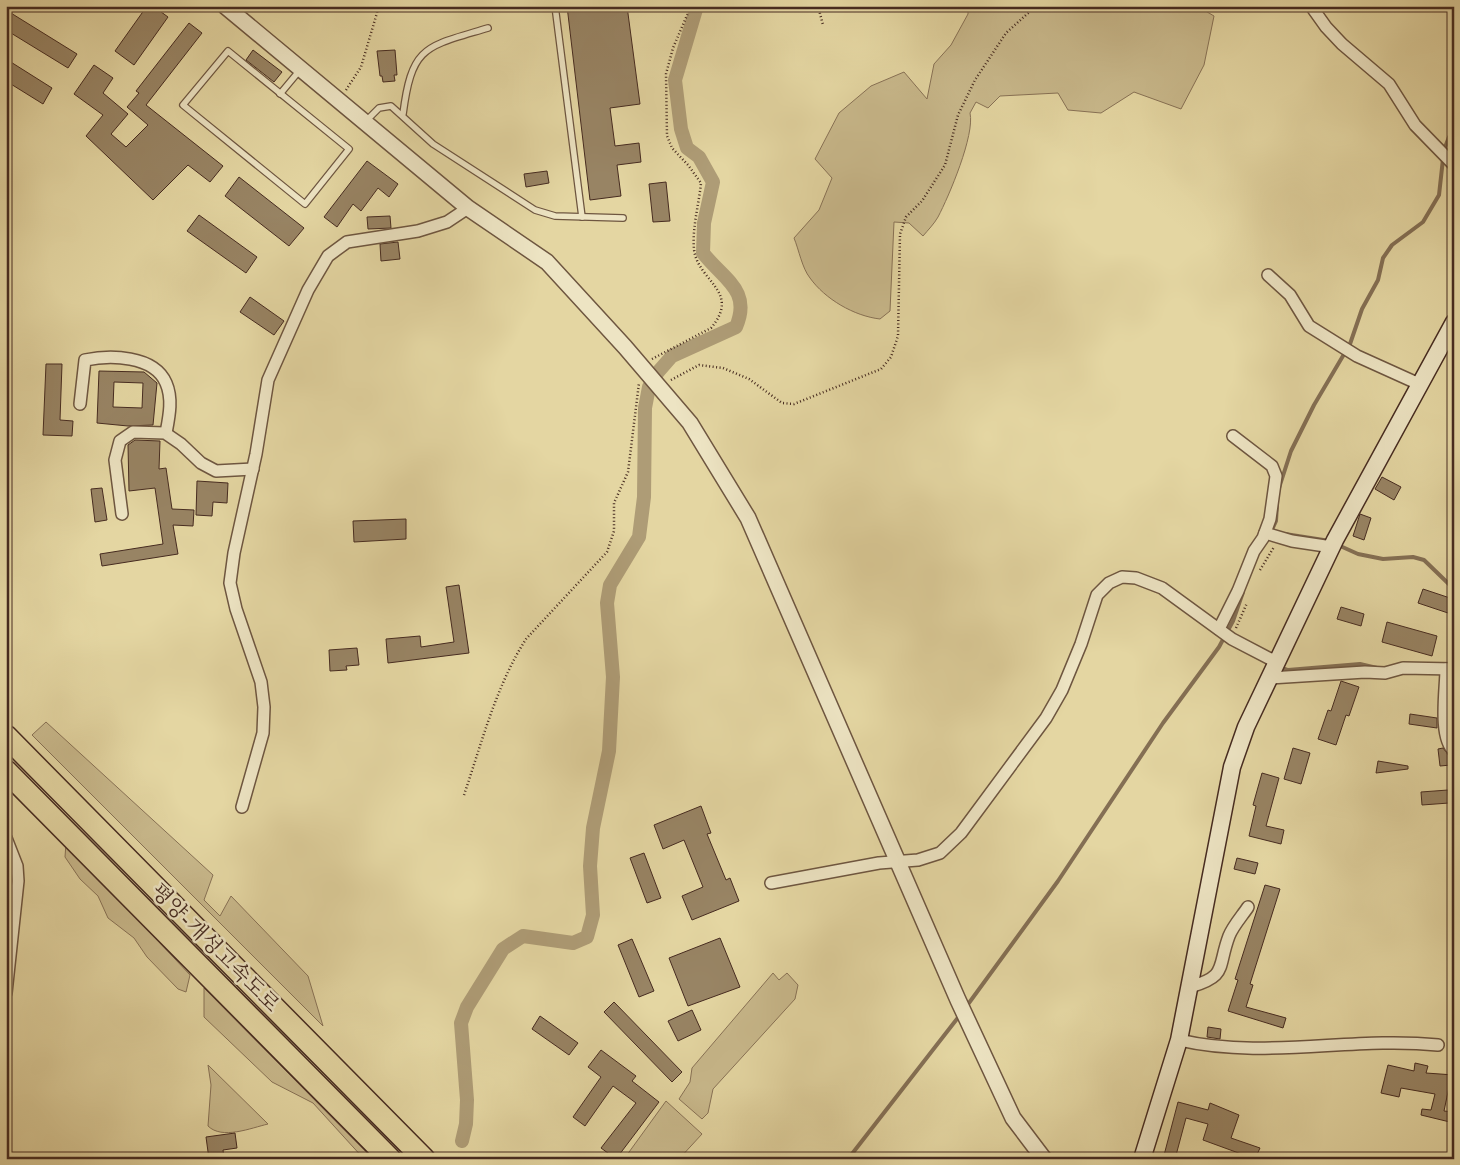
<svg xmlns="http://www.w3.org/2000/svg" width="1460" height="1165" viewBox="0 0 1460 1165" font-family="'IM FELL Double Pica','Noto Serif KR',serif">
<rect width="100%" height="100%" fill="#e4d6a2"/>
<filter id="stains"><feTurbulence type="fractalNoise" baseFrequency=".004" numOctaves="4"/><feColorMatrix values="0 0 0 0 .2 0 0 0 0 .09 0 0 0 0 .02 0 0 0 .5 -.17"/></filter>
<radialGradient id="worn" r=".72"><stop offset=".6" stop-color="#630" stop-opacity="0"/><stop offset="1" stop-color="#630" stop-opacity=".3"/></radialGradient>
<g fill="#c9b98c" stroke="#887256">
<path d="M968 6H1197L1214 16 1204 65 1181 109 1134 92 1101 113 1068 110 1058 93 1000 96 988 108 976 102 970 113C975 135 949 196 938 217 934 224 928 230 923 236L909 223 894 222 890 311 880 319C854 316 825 299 810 278 802 268 799 250 794 238L819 210 832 178 815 159 839 113 871 86 904 72 927 99 934 64 951 45 968 14Z"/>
<path d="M46 722 213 875 204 900 220 916 231 896 308 976 323 1026 32 735Z"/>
<path d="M66 843 190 975 186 992 178 989 147 957 134 938 108 918 98 896 80 879 65 857Z"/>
<path d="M773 973 779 980 787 973 798 985 795 999 713 1089 708 1113 702 1119 679 1099 690 1082 692 1068Z"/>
<path d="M204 988 373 1159H364L313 1103 272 1082 204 1017Z"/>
<path d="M208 1065 268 1124C251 1128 222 1140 208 1126L211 1085Z"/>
<path d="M666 1101 702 1134 679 1159H624Z"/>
</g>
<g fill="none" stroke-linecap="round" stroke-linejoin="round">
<g stroke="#846f54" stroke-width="4">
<path d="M1279 488 1291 451 1314 405 1350 344 1362 309 1378 280 1383 258 1392 245 1423 222 1439 195 1444 150 1449 137 1454 132"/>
<path d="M1271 532 1276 521 1277 505"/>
<path d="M1285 534 1330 541"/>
<path d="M1338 545 1358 554 1383 559 1413 557 1424 560 1454 589"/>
<path d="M1280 667 1288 670 1360 664 1377 668"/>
<path d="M966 1007 1058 881 1163 723 1219 647 1233 621 1243 592"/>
<path d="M848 1159 960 1015"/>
</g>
<path stroke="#ae9c76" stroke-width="14" d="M462 1141 466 1124 467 1100 461 1023 467 1007 503 949 523 936 573 943 587 937 593 915 590 866 593 828 609 751 613 677 607 603 610 585 639 537 644 497 645 408 649 387 658 372 672 356 736 327C752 290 723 279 703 253L704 223 713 182 699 157 687 148 681 129 675 80 697 6"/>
</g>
<g fill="#988464" stroke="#462b20" fill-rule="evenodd">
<path d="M147 6H153L168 17 134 65 115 51Z"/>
<path d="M567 6H627L640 104 610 108 615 146 639 143 641 162 617 165 621 196 590 200Z"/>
<path d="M6 10 77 54 68 68 6 30Z"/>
<path d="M189 23 202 33 146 105 223 166 210 182 188 165 153 200 86 136 103 115 74 94 94 65 113 78 103 93 128 114 111 134 126 147 148 125 127 107 139 93 136 91Z"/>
<path d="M253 50 282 72 274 82 246 60Z"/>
<path d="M395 50 397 75H394L395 81 383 82 382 76H380L377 51Z"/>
<path d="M6 59 52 88 43 104 6 81Z"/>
<path d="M367 161 398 184 389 197 378 188 361 211 353 204 337 227 324 217Z"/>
<path d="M547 171 549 183 526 187 524 174Z"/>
<path d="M239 177 304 228 289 246 225 196Z"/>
<path d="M666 182 670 221 653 222 649 184Z"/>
<path d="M199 215 257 257 246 273 187 231Z"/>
<path d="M390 216 391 228 368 229 367 217Z"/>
<path d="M398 242 400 259 381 261 380 244Z"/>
<path d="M250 297 284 321 274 335 240 312Z"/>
<path d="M46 364H62L60 420 73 421 72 436 43 435Z"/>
<path d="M99 371 144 372 157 383 153 425 128 426 97 423ZM114 382 143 383 142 408 113 407Z"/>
<path d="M135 440 160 441 159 469 166 468 172 509 194 510 193 526 173 525 178 554 102 566 100 554 163 544 155 488 129 491 128 445Z"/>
<path d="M1382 477 1401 487 1394 500 1375 489Z"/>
<path d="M197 481 228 483 227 503 213 502 212 516 196 515Z"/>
<path d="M102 488 107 520 95 522 91 489Z"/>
<path d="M1360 514 1371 518 1364 540 1353 536Z"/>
<path d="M406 519V539L354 542 353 521Z"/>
<path d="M459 585 469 653 388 663 386 639 420 636 421 647 454 642 446 587Z"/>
<path d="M1423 589 1453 599 1448 613 1418 603Z"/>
<path d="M1341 607 1364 614 1361 626 1337 619Z"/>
<path d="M1387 622 1437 636 1432 656 1382 642Z"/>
<path d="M357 648 359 665 346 666 347 670 330 671 329 650Z"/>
<path d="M1341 681 1359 687 1349 716 1346 715 1336 745 1318 739 1328 710 1331 711Z"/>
<path d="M1410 714 1437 718V728L1409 724Z"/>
<path d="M1293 748 1310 753 1301 784 1284 779Z"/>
<path d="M1443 748 1450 757 1451 765 1440 766 1438 749Z"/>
<path d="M1378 761 1408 766V769L1376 773Z"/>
<path d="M1262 773 1279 778 1266 826 1284 830 1281 844 1249 836 1256 806 1253 805Z"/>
<path d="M1448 790 1449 803 1422 805 1421 792Z"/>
<path d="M701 806 711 833 707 834 726 880 730 878 739 901 692 920 682 896 703 887 684 840 663 849 654 825Z"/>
<path d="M644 853 661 898 647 903 630 858Z"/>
<path d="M1237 858 1258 863 1255 874 1234 869Z"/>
<path d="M1265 885 1280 889 1250 984 1253 985 1246 1007 1286 1018 1283 1028 1228 1011 1238 980 1235 979Z"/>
<path d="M720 938 740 987 688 1006 669 958Z"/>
<path d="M632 939 654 991 639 997 618 945Z"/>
<path d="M614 1002 682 1072 672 1082 604 1012Z"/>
<path d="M692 1010 701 1030 678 1041 668 1021Z"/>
<path d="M540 1016 578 1043 569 1055 532 1029Z"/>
<path d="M1208 1027 1221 1029 1220 1039 1207 1037Z"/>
<path d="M601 1050 636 1076 632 1081 659 1102 616 1159 601 1148 636 1103 613 1086 585 1126 573 1117 601 1077 588 1067Z"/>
<path d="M1415 1063 1428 1066 1426 1073 1454 1075V1087H1449L1444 1111 1454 1112V1123L1421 1115 1422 1109 1431 1110 1435 1094 1401 1088 1399 1097 1381 1093 1388 1065 1414 1071Z"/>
<path d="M1178 1102 1208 1110 1210 1103 1239 1115 1231 1138 1260 1148 1255 1159 1203 1140 1208 1124 1186 1118 1175 1159H1163Z"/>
<path d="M235 1133 237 1148 223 1150 224 1159H209L206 1137Z"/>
</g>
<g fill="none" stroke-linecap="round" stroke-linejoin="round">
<g stroke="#6e5640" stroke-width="8">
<g id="service">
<path d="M555 6 582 217"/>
<path d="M228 51 349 149 305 204 183 105Z"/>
<path d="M280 94 300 70"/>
<path d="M403 114C412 45 425 47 488 28"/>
<path d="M365 122 379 108 391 106 433 144 535 210 555 216 623 218"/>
</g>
</g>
<g stroke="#6e5640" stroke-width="14">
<g id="minor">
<path d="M1311 6 1326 27 1342 44 1389 84 1415 125 1454 165"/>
<path d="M1268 275 1290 295 1309 326 1357 356 1419 384"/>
<path d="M80 404 85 360C110 355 154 355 166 383 173 399 169 417 166 433"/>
<path d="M122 514 115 460 120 441 133 432 165 433 181 444 201 463 216 471 253 469"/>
<path d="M1265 533 1292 541 1332 547"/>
<path d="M1219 629 1238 591 1254 551 1263 538 1270 519 1276 476 1272 466 1233 436"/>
<path d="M1446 669C1446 689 1438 737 1454 751"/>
<path d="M1270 678 1365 672 1385 673 1403 668 1454 669"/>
<path d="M242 807 263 733 264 707 261 682 236 609 230 583 234 553 256 454 268 380 308 290 328 256 347 242 418 231 447 222 468 208"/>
<path d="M6 838 17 866 18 881 6 993"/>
<path d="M771 883 879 863 918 860 940 853 961 833 1046 718 1062 690 1081 644 1097 595 1109 583 1122 577 1136 578 1162 588 1232 639 1278 663"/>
<path d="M1190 987C1228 976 1217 968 1229 936 1233 926 1242 916 1248 907"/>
<path d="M1179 1040C1265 1060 1352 1036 1438 1045"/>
</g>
</g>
<g stroke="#6e5640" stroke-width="18">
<path id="tertiary" d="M225 6 468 208 547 262 625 347 690 423 748 518 958 1000 1013 1118 1044 1159"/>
</g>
<g stroke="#462b20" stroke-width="19">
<path id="secondary" d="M1142 1159 1179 1040 1232 767 1246 727 1335 540 1454 322"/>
</g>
<g stroke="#462b20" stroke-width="24">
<g id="motorway">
<path d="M6 736 424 1159"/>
<path d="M6 771 390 1159"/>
</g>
</g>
<g stroke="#462b20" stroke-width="2.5" stroke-dasharray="1 2.5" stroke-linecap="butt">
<path d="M818 6 823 25"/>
<path d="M346 90 361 67 379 6"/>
<path d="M652 359 711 328C742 291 697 281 694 249 692 228 699 204 701 183L688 165 672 148 667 136 666 74 673 48 691 6"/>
<path d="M671 380 699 365 723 368 749 379 782 403 794 404 881 369 891 357 898 336 900 234 906 217 922 201 945 165 958 115 975 80 1006 33 1036 6"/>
<path d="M1260 570 1274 547"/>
<path d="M1236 628 1247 603"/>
<path d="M464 795C482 742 496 686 526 639L607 552 614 531V503L628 472 639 383"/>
</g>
<use href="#service" stroke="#ede4c3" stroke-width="5.5"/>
<use href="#minor" stroke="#ede4c3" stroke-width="11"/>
<use href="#tertiary" stroke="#ede4c3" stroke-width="15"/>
<use href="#secondary" stroke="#ede4c3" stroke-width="16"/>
<use href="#motorway" stroke="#e4d6a2" stroke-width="21"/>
</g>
<g text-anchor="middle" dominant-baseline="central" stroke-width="5" stroke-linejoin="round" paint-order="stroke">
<g font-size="21" fill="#462b20" stroke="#ede4c3">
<text transform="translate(215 948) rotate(45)">평양-개성고속도로</text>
</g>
</g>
<rect width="1460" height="1165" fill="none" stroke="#e4d6a2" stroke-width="25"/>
<rect x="8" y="8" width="1445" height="1150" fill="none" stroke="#462b20" stroke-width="2.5"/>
<rect x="12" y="12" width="1435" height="1140" fill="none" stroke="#462b20"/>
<rect width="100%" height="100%" filter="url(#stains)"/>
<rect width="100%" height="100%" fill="url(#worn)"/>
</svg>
